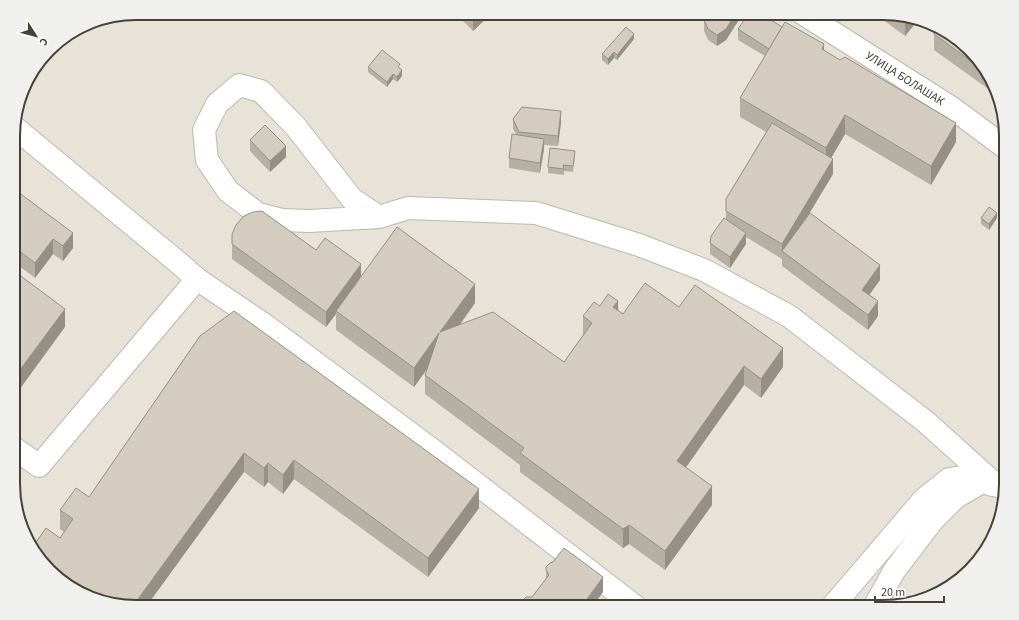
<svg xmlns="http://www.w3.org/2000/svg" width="1019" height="620" viewBox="0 0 1019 620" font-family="'Source Sans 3',sans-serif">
<rect width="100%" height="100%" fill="#f3f1e9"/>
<path fill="#e7e3d8" d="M136 13H883L922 19 951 34 989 74 1006 128V492L985 552 945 590 891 607H136L34 552 14 500V120L26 81 55 44 89 22Z"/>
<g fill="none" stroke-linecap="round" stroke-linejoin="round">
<g stroke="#beb9ac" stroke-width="24">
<g id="minor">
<path id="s1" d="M802 13 952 108 1006 148"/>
<path d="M14 127 180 264 197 279 265 325 434 451 636 607"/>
<path d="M379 217 352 199 296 127 261 91 239 85 217 104 204 130 207 160 228 191 258 214 282 220 309 221 379 217 408 208 536 213 639 245 704 270 789 316 926 422 997 486"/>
<path d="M14 448 39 466 197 279"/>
<path d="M832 607 924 499 949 479 968 476 992 485"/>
<path d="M874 607 894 571 932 521 956 497 982 482"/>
</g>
</g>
<use href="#minor" stroke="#fff" stroke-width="22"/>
</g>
<g fill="#b6b0a4">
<path d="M455 13H492L473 31Z"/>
<path d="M742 13V15L726 40 717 46 708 40 704 31V20Z"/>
<path d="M874 13H883L922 19 930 23 925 27 914 25 905 36Z"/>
<path d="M782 27 824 50 956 142 931 185 845 134 831 158 833 174 805 220 880 280 869 295 878 316 868 330 782 266V259L746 237V244L730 268 710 254V243L726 220V199L766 132 740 117V98L765 56 738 40V29Z"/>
<path d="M934 34 989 74 995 92 994 93 934 50Z"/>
<path d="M634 39 617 60 614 58 608 65 602 60V54Z"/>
<path d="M368 67 400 69 402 76 397 82 393 79 387 87 368 72Z"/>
<path d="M513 119 561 122 558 146 544 145V149L540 173 509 168V158L516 134 513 129Z"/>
<path d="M250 140 286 157 270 172 250 151Z"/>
<path d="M575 156 573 172 564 171V175L548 173V167Z"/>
<path d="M14 189 73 248 63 261 53 254 35 278 14 262Z"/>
<path d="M981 218H997L989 230 981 224Z"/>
<path d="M232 234 316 250 361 277 475 303 460 325 564 362 583 335V316L600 306 618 310 623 314 679 307 783 367 761 398 744 385 686 467 712 505 665 570 629 544 623 548 520 472V465L425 394V375L427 369 414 387 336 330V314L326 327 232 259Z"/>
<path d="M200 336 479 508 428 577 294 479 283 494 268 482 264 487 244 472 60 538 64 532 60 529V510L89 497Z"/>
<path d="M546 567 603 592 592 607H522V604L532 597 546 579Z"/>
</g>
<g fill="#949086">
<path d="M476 13H492L473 31V16Z"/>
<path d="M736 13H742V15L726 40 717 46V35Z"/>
<path d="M908 17 914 18V25L905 36V21Z"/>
<path d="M925 21 930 23 925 27Z"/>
<path d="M634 34V39L617 60V55Z"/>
<path d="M824 44V63L822 49Z"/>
<path d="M614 52V58L608 65V59Z"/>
<path d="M402 70V76L397 82V77Z"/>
<path d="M393 74V79L387 87V82Z"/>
<path d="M561 111V122L558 146V136Z"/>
<path d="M845 115V134L826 167V148Z"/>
<path d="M956 123V142L931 185V166Z"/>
<path d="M544 139V149L540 173V163Z"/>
<path d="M286 146V157L270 172V161Z"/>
<path d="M833 159V174L785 254 782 251V259V244Z"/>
<path d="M997 213V218L989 230V224Z"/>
<path d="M73 233V248L63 261V246Z"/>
<path d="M746 233V244L730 268V257Z"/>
<path d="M53 239V254L35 278V263Z"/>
<path d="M361 264V280L336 311V314L326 327V312Z"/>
<path d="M880 265V280L862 305V290Z"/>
<path d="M475 284V303L440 351V332Z"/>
<path d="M618 301V320L613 307Z"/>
<path d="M878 301V316L868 330V315Z"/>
<path d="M65 309V327L14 397V378Z"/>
<path d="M439 333V352L414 387V368Z"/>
<path d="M783 348V367L761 398V379Z"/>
<path d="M744 366V385L677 480V461Z"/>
<path d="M244 453V472L146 607 133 606Z"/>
<path d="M294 460V479L283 494V475Z"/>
<path d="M268 463V482L264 487V468Z"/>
<path d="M712 486V505L665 570V551Z"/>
<path d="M479 489V508L428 577V558Z"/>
<path d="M629 525V544L623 548V529Z"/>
<path d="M603 577V592L592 607H582Z"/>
</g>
<g fill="#d4cdbf" stroke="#949086">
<path d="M470 13H476L473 16Z"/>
<path d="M708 13H736L726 29 717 35 708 29 704 20Z"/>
<path d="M749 13H760L782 27 769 49 738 29Z"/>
<path d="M897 15 908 17 905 21Z"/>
<path d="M785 22 824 44 822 49 840 60 845 57 956 123 931 166 845 115 826 148 740 98Z"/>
<path d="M936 26 951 34 990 75 934 34Z"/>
<path d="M626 27 634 34 617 55 614 52 608 59 602 54Z"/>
<path d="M382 50 400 64 398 67 402 70 397 77 393 74 387 82 368 67Z"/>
<path d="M522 107 561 111 558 136 519 132 513 119Z"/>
<path d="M772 123 833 159 782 244 726 211V199Z"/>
<path d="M265 125 286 146 270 161 250 140Z"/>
<path d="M512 134 544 139 540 163 509 158Z"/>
<path d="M550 148 575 151 573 166 563 165 564 169 548 167Z"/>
<path d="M14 189 73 233 63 246 53 239 35 263 14 247Z"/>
<path d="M989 207 997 213 989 224 981 218Z"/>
<path d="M262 211 316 250 325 238 361 264 326 312 232 244V234L236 225 244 216 253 212Z"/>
<path d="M810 213 880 265 862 290 878 301 868 315 782 251Z"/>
<path d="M724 218 746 233 730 257 710 243 711 236Z"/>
<path d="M397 227 475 284 440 332 493 312 564 362 592 323 583 316 594 302 600 306 608 294 618 301 613 307 623 314 645 283 679 307 695 285 783 348 761 379 744 366 677 461 712 486 665 551 629 525 623 529 520 453 524 448 425 375 439 333 414 368 336 311Z"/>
<path d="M14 271 65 309 14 378Z"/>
<path d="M234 311 479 489 428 558 294 460 283 475 268 463 264 468 244 453 133 606 97 601 68 586 34 552 32 548 46 528 60 538 73 519 60 510 76 488 89 497 200 336Z"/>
<path d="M564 548 603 577 582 606V607H526L522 604 523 600 526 597H532L549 575 546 570V567L550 563 553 562Z"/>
</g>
<g text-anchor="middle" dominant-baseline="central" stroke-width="3.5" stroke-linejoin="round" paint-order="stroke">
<g font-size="12" fill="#464238" stroke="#fff">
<text stroke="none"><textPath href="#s1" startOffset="122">УЛИЦА БОЛАШАК</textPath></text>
</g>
</g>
<path d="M0 0H1019V620H0ZM136 20H883A116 116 0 0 1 999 136V484A116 116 0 0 1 883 600H136A116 116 0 0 1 20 484V136A116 116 0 0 1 136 20Z" fill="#f0f0ef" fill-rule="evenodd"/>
<path fill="none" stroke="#464238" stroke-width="2" d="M136 20H883A116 116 0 0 1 999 136V484A116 116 0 0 1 883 600H136A116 116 0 0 1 20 484V136A116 116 0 0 1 136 20Z"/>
<g transform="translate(36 36) rotate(126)" stroke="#ffffff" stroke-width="3" paint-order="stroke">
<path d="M0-3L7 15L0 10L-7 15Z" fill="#464238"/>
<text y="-6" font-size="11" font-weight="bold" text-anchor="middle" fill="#464238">С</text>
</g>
<path d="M875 596v6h69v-6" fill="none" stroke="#464238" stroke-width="2"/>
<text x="881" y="596" font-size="12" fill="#464238" stroke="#ffffff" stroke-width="3" paint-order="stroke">20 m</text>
</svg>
